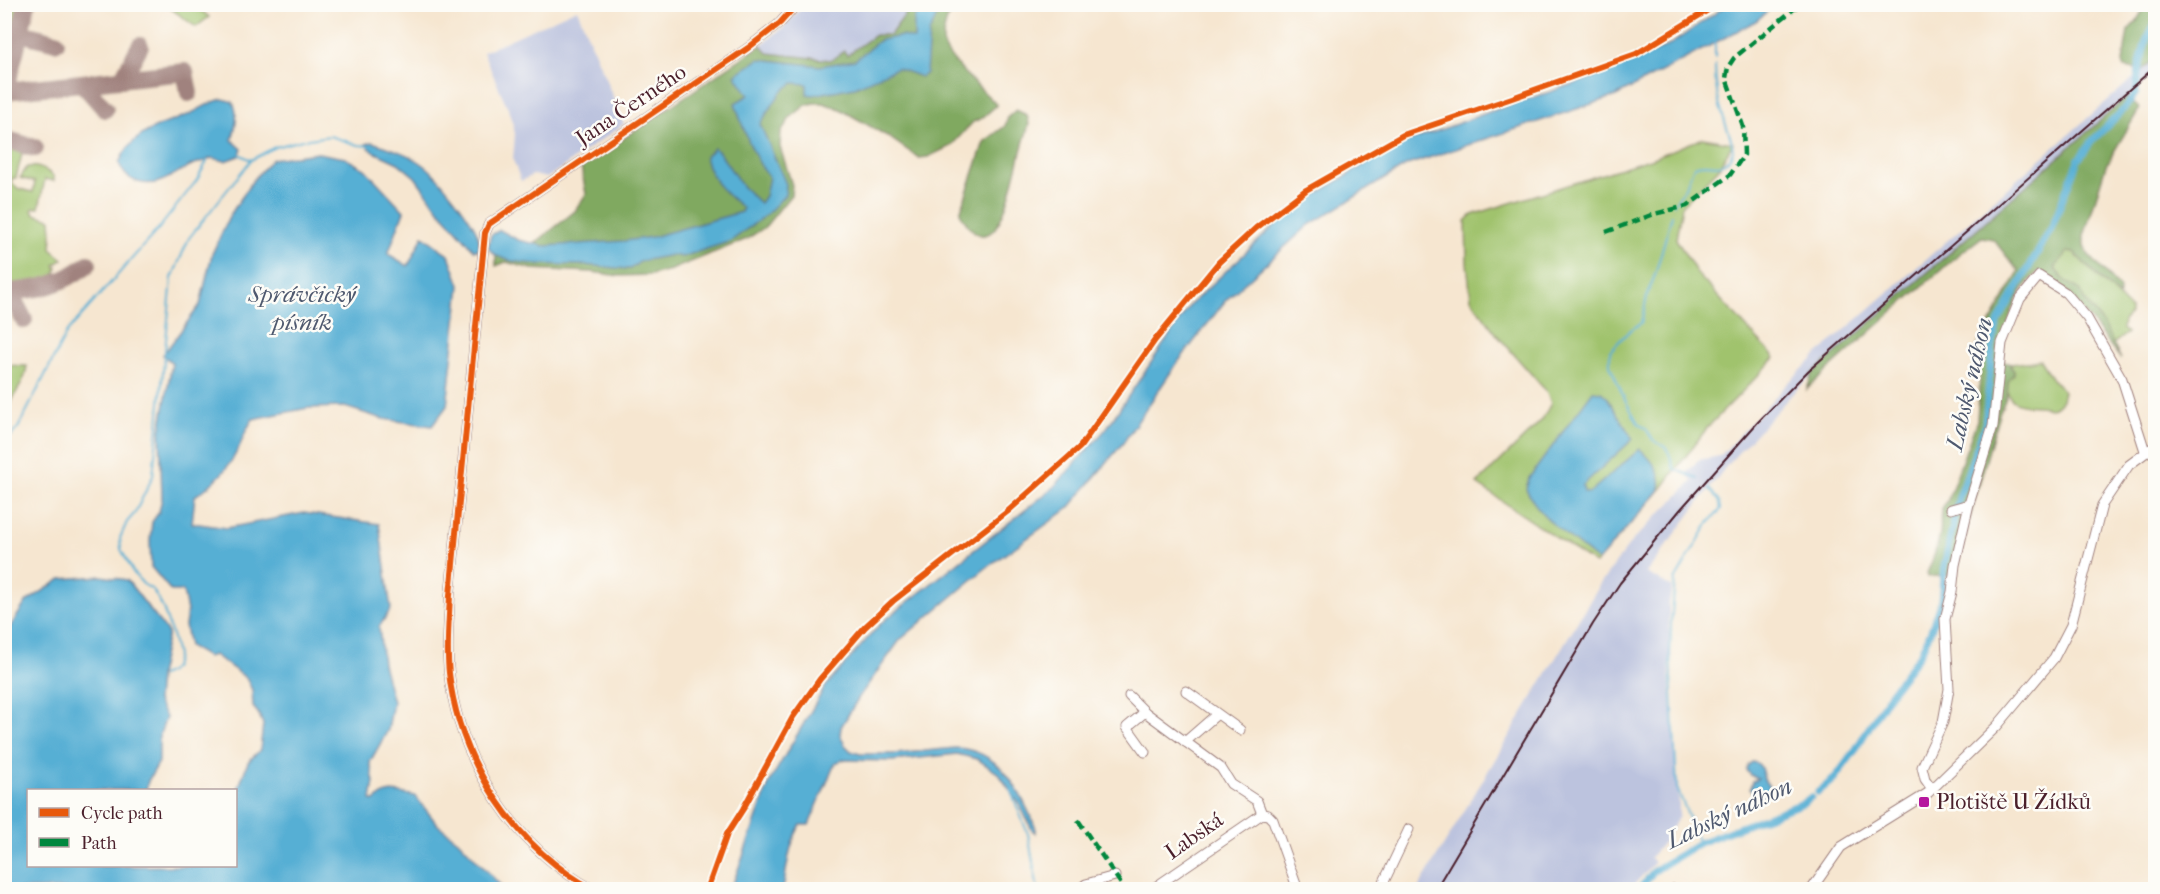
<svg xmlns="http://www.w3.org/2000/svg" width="2160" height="894" viewBox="0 0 2160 894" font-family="'IM FELL French Canon',serif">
<rect width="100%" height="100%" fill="#fdfcf7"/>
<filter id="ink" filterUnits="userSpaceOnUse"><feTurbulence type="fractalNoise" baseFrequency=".0167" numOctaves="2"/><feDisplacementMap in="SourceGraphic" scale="12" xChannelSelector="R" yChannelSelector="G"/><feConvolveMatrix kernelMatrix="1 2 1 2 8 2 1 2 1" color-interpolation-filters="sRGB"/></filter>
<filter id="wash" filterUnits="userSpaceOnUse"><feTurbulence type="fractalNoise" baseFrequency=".008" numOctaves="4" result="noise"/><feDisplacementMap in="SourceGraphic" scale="24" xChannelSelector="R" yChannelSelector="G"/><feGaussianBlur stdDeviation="1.35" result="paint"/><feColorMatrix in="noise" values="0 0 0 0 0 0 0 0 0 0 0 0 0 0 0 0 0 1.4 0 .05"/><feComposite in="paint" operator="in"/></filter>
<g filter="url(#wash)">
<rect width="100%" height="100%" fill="#f6e6d0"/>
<g fill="#bcc3de">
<path d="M804 5H912L890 35H875L847 55 831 60 768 53 761 45 783 28Z"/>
<path d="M577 9 624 124 547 178 533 175 521 181 513 160 515 134 511 115 483 52Z"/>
<path d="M2155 59V73L1828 360 1795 391 1728 464 1646 573 1672 587 1669 604V673L1679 802V816L1667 838 1650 858 1655 862 1630 889 1417 890 1600 584 1632 541 1693 481 1686 474 1698 460 1720 456 1788 383 1820 352Z"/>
</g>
<g fill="#a0c36d" stroke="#75714c" stroke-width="1.5">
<path d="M5 4 19 5 5 64 4 5Z"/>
<path d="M166 5H200L201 10 209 17 196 27Z"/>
<path d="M1703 138 1733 143 1718 169 1682 206 1676 239 1698 275 1775 358 1707 428 1662 488 1595 564 1477 484 1542 420 1551 403 1546 391 1497 335 1471 299 1467 263 1466 221 1472 215 1650 159Z"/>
<path d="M13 147 23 150 16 178H13L11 182 19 189 33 192 35 182 20 178 27 167C37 165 48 170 54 177V181L45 179 39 208H34L32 210 34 214 51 219 52 234 51 249 63 259 55 265 57 268 54 278 5 286V255L9 233 5 232V151Z"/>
<path d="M2067 252 2074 253 2130 309V314L2123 321 2122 329 2127 333 2113 344 2103 324 2085 301 2080 290 2064 280 2054 268Z"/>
<path d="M2040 360 2052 379 2064 391 2062 400C2051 413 2050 406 2036 406 2022 405 2004 403 2007 383 2008 378 2012 375 2014 371L2010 366 2012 364Z"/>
<path d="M4 365 27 366 25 376 5 414Z"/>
</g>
<g fill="#80a960" stroke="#656446" stroke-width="1.5">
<path d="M912 5H952C949 15 942 30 943 41 944 58 984 91 997 105L982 118 973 122 951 146 928 157 919 158 887 136 840 109 823 103H814L806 105 790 118 781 132 780 147 792 185 791 195 765 227 747 239 671 270 651 275 619 276 591 272 532 269 506 262 496 266 495 238 534 244 575 211 586 194 581 167 761 45 768 53 831 60 844 51 847 55 875 35H890Z"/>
<path d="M2146 5H2155V59L2142 70 2124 67 2123 62 2128 30 2136 22Z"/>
<path d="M2127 97 2140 108 2106 165 2084 236V245L2088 254 2120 289 2119 297 2074 253 2067 252 2054 268 2064 280 2080 290 2085 301 2103 324 2121 359 2067 291 2039 271C2012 293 2006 329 2000 361L2012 364 2010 366 2014 371V374C2005 381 2009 385 2007 394 2006 400 2001 408 1999 414L1954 574 1928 577 1927 573C1933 560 1937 548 1940 534 1942 523 1937 511 1947 502L1977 420 1980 375 1977 346 2019 272 1993 239 1982 237 1957 256 1878 325 1807 389 1812 374Z"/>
<path d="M1016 110 1027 115 1029 124C1026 135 1022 146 1020 156 1013 182 996 278 960 213L984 142 1005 126 1008 117Z"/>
</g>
<g fill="#57afd4" stroke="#506780" stroke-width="1.5">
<path d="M923 5H942L929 33 926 73 921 77 897 68 855 87 813 95 807 94V84L793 83 781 92 760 124 786 184 785 195 767 214 731 241 682 257 672 255 641 261 630 269C614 268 598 266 582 265 561 264 497 268 488 247L491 235 500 230 518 240 545 246 624 241 652 237 741 212 743 208C723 192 712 182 705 157L714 148 719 152 742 186 760 203 765 196 769 177C754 159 742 126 735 103L749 95 735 75 759 59 820 66 855 60 880 40 902 36 914 39V19Z"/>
<path d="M1727 5H1775L1756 21 1616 96 1407 165 1309 225 1226 300 1175 366 1123 443 1069 508 986 568 900 640 859 697 841 727 840 735 845 745 851 751 860 754H895L955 748C1001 749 1021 792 1036 829V833L1032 830 1020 805 999 774 977 759 957 754 892 761 842 760 836 763 833 768 809 825H801C789 841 787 869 783 889H731L770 781 825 687 881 623 1052 489 1106 429 1190 305 1291 210 1391 148 1489 112 1601 75 1668 46Z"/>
<path d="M223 99 233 102C239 116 236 125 232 140L242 149 239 156 225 161 211 158C205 162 201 162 194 164 174 172 161 189 138 182 127 178 123 173 119 163 131 133 157 127 185 116 198 111 208 102 223 99Z"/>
<path d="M372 142C390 148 410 154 424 165 438 175 474 221 478 236 480 241 480 245 478 250H474L439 210 415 177 398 163 372 151 366 144Z"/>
<path d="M318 153 345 158 365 169 404 211 388 254 408 266 423 236 449 255 460 285 447 406 432 426 383 419 345 407 308 408 253 419C247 427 244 436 240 445 231 466 214 484 195 496L192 523 227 528 304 513 379 524 391 609 379 627 383 664 393 702 388 730 370 762 374 782 371 800 375 801C388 787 398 793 415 796L438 825 458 840 504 889H5V635L26 602 61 579 101 576 127 580 168 633 159 676 157 701 166 717 159 737V762L148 781 146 790H28V866H236V795L248 762 260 750 263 724 258 713 253 707 252 690 246 678 214 655 207 657 189 646 185 626 187 611 183 591H171L151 567 150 541 152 522 159 512 162 498 160 431 172 363 163 355 200 305 212 254 230 215 253 180 272 159Z"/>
<path d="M1593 391 1601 392 1607 397 1633 439 1583 485 1584 492 1589 493 1640 449C1651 459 1665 475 1659 491L1598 561C1573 540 1540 519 1526 489L1529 478Z"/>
<path d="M1752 762C1763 763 1761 771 1764 779 1765 782 1768 784 1769 787L1768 793 1760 798 1754 796 1750 788 1752 781 1758 778 1750 775 1746 770 1747 766Z"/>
</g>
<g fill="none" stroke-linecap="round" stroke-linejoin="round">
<g stroke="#57afd4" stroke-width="2">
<path d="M1715 40V58"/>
<path d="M239 154 251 160 275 147 302 140 330 136 358 145 370 146"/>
<path d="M1674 204 1686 186 1694 166C1712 158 1722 176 1733 151 1732 137 1728 132 1724 119 1717 101 1715 83 1715 65"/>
<path d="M1672 215 1655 275 1648 292 1641 323 1629 331 1610 351V365L1624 398 1638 423 1646 429 1653 440 1665 447 1669 453 1674 469 1697 478"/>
<path d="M4 454 7 440 18 428 67 332 160 227 197 180 207 161"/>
<path d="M161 676 170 672 174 667 177 656 173 638 163 608 153 590 143 584 133 572 121 549 120 538 127 522 135 513 153 476 172 278 189 238 251 160"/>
<path d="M1010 789 1028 834 1038 890"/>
<path d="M1699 843 1677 788 1670 654 1671 624 1675 580 1708 524 1721 509 1719 500 1709 489"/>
</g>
<g stroke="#57afd4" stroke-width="7">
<path d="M1818 792 1834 779 1854 752 1889 695 1920 654 1931 630 1941 600 1944 567 1959 497 1985 424 1993 340 1999 320 2051 229 2078 160 2092 141 2124 109 2136 93 2139 68 2146 41 2156 21"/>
<path d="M1638 890 1654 871 1699 843 1803 803 1811 797"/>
</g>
<g stroke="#a0827e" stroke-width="18">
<path d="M20 33 56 42"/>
<path d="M122 79 140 46"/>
<path d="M82 83 105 109"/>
<path d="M6 91 185 72 189 93"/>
<path d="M4 96 27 4"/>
<path d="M4 139 35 148"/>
<path d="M9 291 24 320"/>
<path d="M4 292C38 290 62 285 88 264"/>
</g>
</g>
</g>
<g filter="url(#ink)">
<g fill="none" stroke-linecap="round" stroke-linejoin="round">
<g stroke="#a0827e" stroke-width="11">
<g id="minor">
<path d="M1951 509 1969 504"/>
<path d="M1186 691 1240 730"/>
<path d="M1129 696 1145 712 1221 768 1231 784 1257 801 1262 814"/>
<path d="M1185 742 1216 715"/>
<path d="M1145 752 1127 727 1145 712"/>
<path d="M1932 789 1925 779 1922 767 1943 722 1949 689 1945 619 1952 592 1955 565 1969 504 1993 426 2002 343 2020 299 2039 276 2066 293 2087 318 2122 379 2145 451"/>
<path d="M1673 889 1674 890"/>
<path d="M594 890C515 848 459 761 449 673 446 647 449 621 450 595L485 233 489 224 748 48 780 23 797 4"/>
<path d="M1078 890 1086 884 1115 876"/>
<path d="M1151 890 1262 814 1268 815 1273 820 1298 890"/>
<path d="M1380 890 1409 829"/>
<path d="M1811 890 1841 847 1928 793 1997 726 2054 658 2071 625 2102 505 2129 465 2156 445"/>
</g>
</g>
<use href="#minor" stroke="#fff" stroke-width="9"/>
<path stroke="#4a1f2b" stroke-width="2" d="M1435 890 1593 624 1620 583 1680 510 1758 422 1808 371 2156 66"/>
<g stroke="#00873e" stroke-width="4.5" stroke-dasharray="9 4.5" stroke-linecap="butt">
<path d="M1606 232 1654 214 1687 206 1730 175 1744 155 1743 126 1726 78 1728 67 1734 58 1800 4"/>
<path d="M1078 820 1125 890"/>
</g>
<g stroke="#fdfcf7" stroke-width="10">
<g id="cycleway">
<path d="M594 890C515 848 459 761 449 673 446 647 449 621 450 595L485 233 489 224 748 48 780 23 797 4"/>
<path d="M707 890 727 834 743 809 793 717 820 679 865 627 893 601 1007 512 1080 447 1155 340 1219 262 1256 228 1306 190 1403 135 1512 98 1636 54 1718 4"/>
</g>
</g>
<use href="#cycleway" stroke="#e8590c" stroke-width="6"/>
</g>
</g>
<rect fill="#b5179e" stroke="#fdfcf7" stroke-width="2" x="1918" y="796" width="12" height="12" rx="3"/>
<g text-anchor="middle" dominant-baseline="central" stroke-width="5" stroke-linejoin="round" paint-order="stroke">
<g font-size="22" fill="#4a1f2b" stroke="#fdfcf7">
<text transform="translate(631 105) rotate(-34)">Jana Černého</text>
<text transform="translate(1194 836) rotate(-35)">Labská</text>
</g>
<g font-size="22" fill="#4a1f2b" stroke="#fdfcf7" text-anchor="start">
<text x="1936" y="802">Plotiště U Žídků</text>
</g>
<g font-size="24" font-style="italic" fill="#4f596f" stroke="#fdfcf7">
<text x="302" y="294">Správčický<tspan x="302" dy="28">písník</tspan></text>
<text transform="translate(1969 384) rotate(-77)">Labský náhon</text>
<text transform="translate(1729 813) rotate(-25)">Labský náhon</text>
</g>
</g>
<rect width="2160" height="894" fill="none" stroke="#fdfcf7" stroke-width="24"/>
<rect x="27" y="789" width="210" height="78" fill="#fdfcf7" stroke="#b5a4a5" stroke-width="1.5"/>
<rect x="39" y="808" width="30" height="9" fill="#e8590c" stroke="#b5a4a5" stroke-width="1.5"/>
<text x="81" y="819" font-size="18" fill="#4a1f2b">Cycle path</text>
<rect x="39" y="838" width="30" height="9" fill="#00873e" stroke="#b5a4a5" stroke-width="1.5"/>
<text x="81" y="849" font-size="18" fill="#4a1f2b">Path</text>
</svg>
